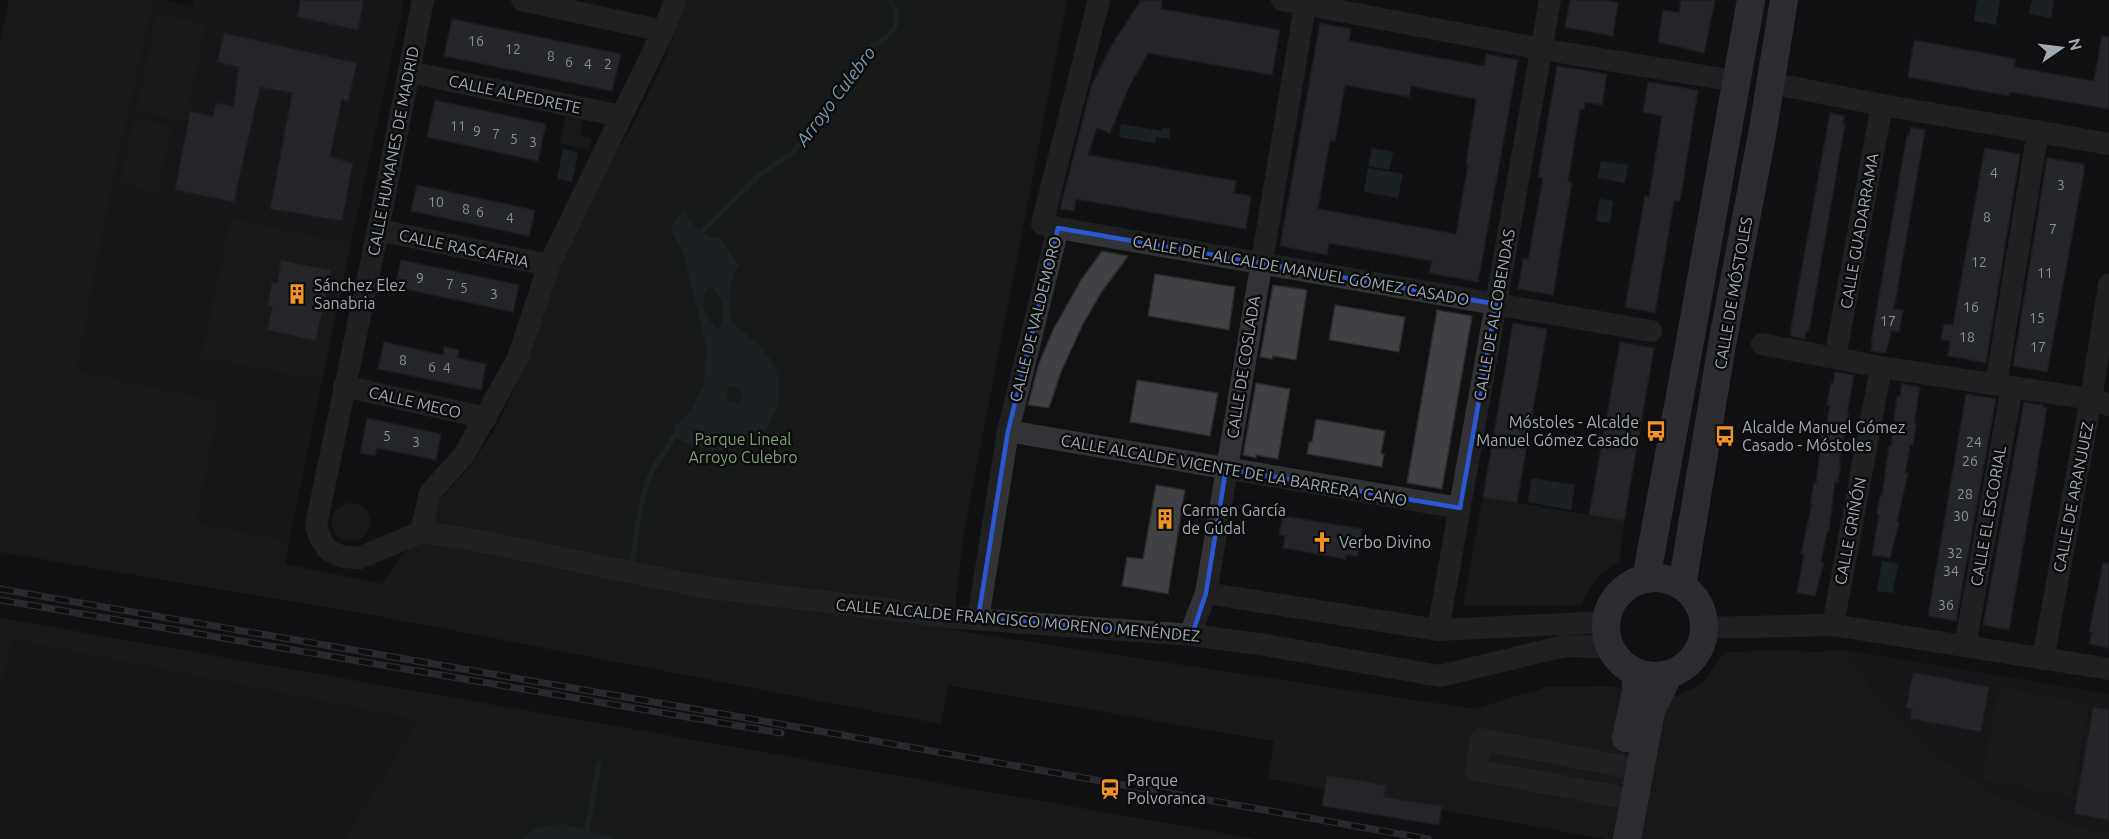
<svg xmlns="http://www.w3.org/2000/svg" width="2109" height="839" viewBox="0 0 2109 839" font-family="Ubuntu,sans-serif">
<rect width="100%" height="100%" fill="#111112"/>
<g fill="#1d1d1f">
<path d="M154 0H164L192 8 194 0H404L351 243 231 218 200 358 322 380 289 542 195 523 77 371 111 191Z"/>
<path d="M12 640 419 720 344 839H0V695Z"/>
<path d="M1844 650 2109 694V833L2073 825 1993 793 1936 755 1881 703Z"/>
</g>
<g fill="#1d251d">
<path d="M9 0H154L111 191 77 371 220 402 196 523 289 542 285 564 382 584 436 505 469 468 497 426 532 353 560 263 591 194 631 128 664 61 687 0H1067L964 531 952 630 1474 709 1547 687 1605 686 1678 696 1702 684 1725 652 1788 650 1814 652 1844 650 1881 703 1936 755 1993 793 2073 825 2109 833V839H1606L1268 779 1274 741 948 685 941 724 362 613 0 552V42Z"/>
<path d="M157 13 206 24 185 121 136 112Z"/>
<path d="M566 115 583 119 580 136 591 138 589 150 560 143Z"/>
<path d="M134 118 172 126 157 192 120 184Z"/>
<path d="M231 218 351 243 322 380 200 358Z"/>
<path d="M1483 497 1624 521 1619 562C1597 573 1591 583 1582 605H1463Z"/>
<circle cx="351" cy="522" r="19"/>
<path d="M0 618 1257 839H344L419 720 12 640 0 695Z"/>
<path d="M1999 687 2089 704 2072 797 1982 779Z"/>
</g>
<g fill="#293338" fill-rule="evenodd">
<path d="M1977 0H2000L1996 25 1974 21Z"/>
<path d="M2032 0H2054L2051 18 2029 14Z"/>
<path d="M1121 124 1162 131 1163 127 1170 129 1169 139 1156 137 1155 143 1119 137Z"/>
<path d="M1372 148 1393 152 1389 170 1368 166Z"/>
<path d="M563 149 578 153 572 182 557 179Z"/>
<path d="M1601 161 1628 165 1625 183 1598 178Z"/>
<path d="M1368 168 1403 174 1398 198 1364 192Z"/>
<path d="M1600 199 1613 201 1610 223 1596 221Z"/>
<path d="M684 212 700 233 703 232 710 237H719L739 265C727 277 729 306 731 322 748 338 765 345 775 368 789 398 768 442 735 449 713 454 692 446 673 437L676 425 691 410 703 386 707 350 684 255 671 230 675 219ZM710 286C724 297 727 315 718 330 707 321 696 298 710 286ZM732 386 739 387 743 392 742 399 737 403 730 402 726 397 727 390Z"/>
<path d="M1532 478 1575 485 1571 510 1528 502Z"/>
<path d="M1882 561 1898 564 1893 593 1877 591Z"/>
<path d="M564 824 611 837 615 839H523C534 826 547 825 564 824Z"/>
</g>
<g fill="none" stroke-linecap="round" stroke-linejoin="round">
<g stroke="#293338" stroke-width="5">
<path d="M700 239V233L762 173 793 152 824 113 868 48C891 38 906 24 890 0"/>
<path d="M632 564C637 533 639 498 653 469 659 457 669 449 673 437L678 434"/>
<path d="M584 839 587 830 599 763"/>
</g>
</g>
<g fill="#3f4145" stroke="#2a2b2e" stroke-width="1.5" fill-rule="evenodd">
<path d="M300 0H364L358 30 297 17Z"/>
<path d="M1141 0H1162L1161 9 1280 30 1272 75 1148 53 1129 87 1110 133 1097 128 1088 155 1236 181 1234 193 1251 196 1246 229 1076 199 1074 211 1060 209 1091 87 1111 46Z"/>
<path d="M1570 0H1608L1618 3 1613 36 1565 27Z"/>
<path d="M1681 0H1715L1704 53 1658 42 1663 10 1679 13Z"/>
<path d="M452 19 621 54 612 91 444 56Z"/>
<path d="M1320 23 1351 29 1349 41 1417 54 1484 66 1486 54 1518 60 1478 282 1429 273 1432 261 1329 243 1327 255 1280 246ZM1345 85 1409 97 1411 86 1476 99 1466 165H1468L1456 234 1318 209 1330 140 1335 141Z"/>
<path d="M224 33 357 63 348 102 342 99 330 157 353 163 342 221 270 209 292 93 260 87 234 202 175 190 190 111 213 116 216 103 233 106 239 67 217 62Z"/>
<path d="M2102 36 2109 37V109L2010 92 2009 96 1908 77 1914 40 2016 59 2014 67 2094 81Z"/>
<path d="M1557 66 1607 74 1602 105 1585 102 1584 110 1580 109 1568 182 1572 183 1553 295 1518 289 1523 259 1528 260 1543 178 1538 177Z"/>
<path d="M1648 82 1698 90 1680 201H1674L1655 313 1625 307 1645 196 1649 197 1662 116 1643 112Z"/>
<path d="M435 100 546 124 538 161 427 137Z"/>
<path d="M1830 113 1844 116 1843 124H1845L1809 331H1806L1805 339 1791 336V328Z"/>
<path d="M1911 127 1925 130 1894 309 1903 310 1899 332 1891 331 1886 353 1871 351 1873 342H1871L1907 135 1909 136Z"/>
<path d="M1985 148 2020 154 1986 363 1948 356 1950 341 1941 340 1944 324 1953 325Z"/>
<path d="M2047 158 2084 164V172L2047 372 2013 366Z"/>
<path d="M417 185 535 210 529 236 411 211Z"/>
<path d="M1102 251 1128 256 1101 293 1083 324 1061 372 1049 408 1028 405 1039 363 1053 330 1081 280Z"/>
<path d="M281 260 331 270 316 341 267 330 272 306H267L272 282 277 283Z"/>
<path d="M401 260 519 285 513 312 395 287Z"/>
<path d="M1155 274 1235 287 1229 330 1148 316Z"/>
<path d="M1273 285 1307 290 1296 360 1273 356 1272 359 1260 357Z"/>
<path d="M1335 305 1405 317 1399 352 1329 340Z"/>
<path d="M1437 310 1472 316 1442 489 1407 483Z"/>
<path d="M1513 323 1547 329 1517 503 1483 497Z"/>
<path d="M384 342 443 355 444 347 459 350 457 358 486 364 481 390 378 369Z"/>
<path d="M1620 342 1654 348 1624 521 1589 515Z"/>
<path d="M1835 372 1854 375 1847 413H1849L1839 463H1841L1838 482 1835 481 1829 531H1827L1821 562H1824L1815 596 1797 593 1804 554H1801L1812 504H1810L1814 483H1816L1822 433 1825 434 1830 405H1827L1831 383 1833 384Z"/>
<path d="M1137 380 1218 393 1210 436 1130 422Z"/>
<path d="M1256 383 1290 389 1278 459 1256 455V458L1243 455Z"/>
<path d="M1902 384 1920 387 1914 423 1916 424 1913 445H1910L1905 473H1908L1897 522 1899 523 1890 558 1872 555 1879 515 1877 514 1880 495 1882 496 1889 446H1891L1897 396 1900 397Z"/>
<path d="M1966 394 1996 399 1956 621 1928 616Z"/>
<path d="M2024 402 2043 405V407L2047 408 2009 630 1983 625Z"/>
<path d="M367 418 441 434 436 460 377 448 375 456 360 453Z"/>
<path d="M1316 419 1385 431 1381 454H1384L1382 467 1307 454 1309 442H1312Z"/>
<path d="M1156 485 1185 490 1168 594 1122 586 1127 557 1143 559Z"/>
<path d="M1283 516 1362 529 1358 556 1346 555 1345 559 1283 548 1285 536 1279 535Z"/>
<path d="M2103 563H2109V648L2089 644 2092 632H2089Z"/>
<path d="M1913 672 1989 687 1981 732 1910 719 1912 709 1906 708Z"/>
<path d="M2093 707 2109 710V820L2074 814Z"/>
<path d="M1327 775 1386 785 1384 797 1442 806 1439 825 1322 806Z"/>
</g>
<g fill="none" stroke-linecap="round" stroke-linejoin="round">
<g stroke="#323337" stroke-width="22">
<path d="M423 0 378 230 316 525 320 538 328 550 343 557 359 558 421 532 464 538 704 587 959 618 1192 635 1265 645 1440 676 1564 646 1610 647"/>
<path d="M522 0 663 31"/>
<path d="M1282 0 1541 49 1735 81"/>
<path d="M409 72 621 116"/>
<path d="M1771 83 1882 105 2109 144"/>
<path d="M1058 228 1651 331"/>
<path d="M378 230 549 265"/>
<path d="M1762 344 1881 367 2091 399 2109 405"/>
<path d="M1835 358 1882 105"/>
<path d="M1996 384 2038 131"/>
<path d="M344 386 486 418"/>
<path d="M1008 431 1460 508"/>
<path d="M421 532 430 493 464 455 518 358 549 265 663 31 676 0"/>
<path d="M1206 593 1438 630 1606 622"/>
<path d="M978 619 1008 431 1058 228 1042 224 1099 0"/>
<path d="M1833 625 1881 367"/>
<path d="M1704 628 1833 625 2109 669"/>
<path d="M1438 630 1550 0"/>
<path d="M1192 635 1194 624 1206 593 1306 0"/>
<path d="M1965 646 2012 387"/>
<path d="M2043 659 2091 399 2109 285"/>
<path d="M1615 796 1476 770 1481 739 1621 766"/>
</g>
<g stroke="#4d5156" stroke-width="28">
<circle cx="1655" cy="627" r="49"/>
<path d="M1646 579 1691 336 1751 0"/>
<path d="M1682 586 1723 339 1762 135 1784 0"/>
<path d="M1626 738 1636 692V672"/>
<path d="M1627 839 1651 711 1669 674"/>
</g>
<g stroke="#484b50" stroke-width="7">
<g id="rail">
<path d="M0 589 729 715 1428 839"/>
<path d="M0 600 781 733"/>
</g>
</g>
<use href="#rail" stroke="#0c0c0d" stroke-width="4.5" stroke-dasharray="14" stroke-linecap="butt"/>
</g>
<path d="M0 0H2109V839H0ZM1058 228 1496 304 1460 508 1226 469 1206 593 1192 635 978 619 1008 431Z" fill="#111112" fill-opacity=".55" fill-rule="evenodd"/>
<path fill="none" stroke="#2a57d4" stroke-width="4.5" stroke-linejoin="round" d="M1058 228 1496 304 1460 508 1226 469 1206 593 1192 635 978 619 1008 431Z"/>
<defs>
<g id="building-bare" transform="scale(1.62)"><path d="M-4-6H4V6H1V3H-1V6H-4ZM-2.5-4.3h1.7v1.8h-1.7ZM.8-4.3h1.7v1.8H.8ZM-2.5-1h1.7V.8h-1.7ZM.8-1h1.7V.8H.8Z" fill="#f59226" stroke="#0c0c0d" stroke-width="2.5" paint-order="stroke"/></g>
<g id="bus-bare" transform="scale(1.62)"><path d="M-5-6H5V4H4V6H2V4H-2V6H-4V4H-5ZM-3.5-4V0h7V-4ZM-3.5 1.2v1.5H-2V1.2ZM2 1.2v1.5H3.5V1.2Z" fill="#f59226" stroke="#0c0c0d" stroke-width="2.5" paint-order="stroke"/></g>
<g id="church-bare" transform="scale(1.62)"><path d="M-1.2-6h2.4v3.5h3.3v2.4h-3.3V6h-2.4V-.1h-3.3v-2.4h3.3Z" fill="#f59226" stroke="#0c0c0d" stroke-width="2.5" paint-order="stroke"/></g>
<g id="station-bare" transform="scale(1.62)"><path d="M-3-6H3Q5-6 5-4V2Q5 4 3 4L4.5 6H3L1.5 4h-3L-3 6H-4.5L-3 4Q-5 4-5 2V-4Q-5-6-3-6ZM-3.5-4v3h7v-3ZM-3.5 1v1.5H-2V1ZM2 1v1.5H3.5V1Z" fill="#f59226" stroke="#0c0c0d" stroke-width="2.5" paint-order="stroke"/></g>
</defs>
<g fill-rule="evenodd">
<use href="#building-bare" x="297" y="294"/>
<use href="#bus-bare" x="1656" y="431"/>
<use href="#bus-bare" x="1725" y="436"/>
<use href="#building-bare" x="1165" y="519"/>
<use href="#church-bare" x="1322" y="542"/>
<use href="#station-bare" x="1110" y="789"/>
</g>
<g text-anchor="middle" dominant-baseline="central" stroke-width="5" stroke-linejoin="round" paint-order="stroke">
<g font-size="14" fill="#888f98">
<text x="476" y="41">16</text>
<text x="513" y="49">12</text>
<text x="551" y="56">8</text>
<text x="569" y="62">6</text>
<text x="588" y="64">4</text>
<text x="608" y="64">2</text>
<text x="458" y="126">11</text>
<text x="477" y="131">9</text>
<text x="496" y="134">7</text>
<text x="514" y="139">5</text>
<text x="533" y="142">3</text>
<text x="1994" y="173">4</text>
<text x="2061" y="185">3</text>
<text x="436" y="202">10</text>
<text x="466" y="209">8</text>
<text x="480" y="212">6</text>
<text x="1987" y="217">8</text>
<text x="510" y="218">4</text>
<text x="2053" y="229">7</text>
<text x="1979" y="262">12</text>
<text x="2045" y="273">11</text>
<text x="420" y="278">9</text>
<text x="450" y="284">7</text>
<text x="464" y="288">5</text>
<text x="494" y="294">3</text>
<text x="1971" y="307">16</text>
<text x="2037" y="318">15</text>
<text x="1888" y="321">17</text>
<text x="1967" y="337">18</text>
<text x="2038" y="347">17</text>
<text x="403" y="360">8</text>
<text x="432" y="367">6</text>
<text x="447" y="368">4</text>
<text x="387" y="436">5</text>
<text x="416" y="442">3</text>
<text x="1974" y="442">24</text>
<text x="1970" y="461">26</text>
<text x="1965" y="494">28</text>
<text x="1961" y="516">30</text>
<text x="1955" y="553">32</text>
<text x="1951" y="571">34</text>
<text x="1946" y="605">36</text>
</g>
<g font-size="16" fill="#a1a9b3" stroke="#0c0c0d">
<text transform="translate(515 94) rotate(12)">CALLE ALPEDRETE</text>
<text transform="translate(393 151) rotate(-79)">CALLE HUMANES DE MADRID</text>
<text transform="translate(1859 231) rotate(-80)">CALLE GUADARRAMA</text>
<text transform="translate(464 248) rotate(12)">CALLE RASCAFRIA</text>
<text transform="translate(1301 270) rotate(10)">CALLE DEL ALCALDE MANUEL GÓMEZ CASADO</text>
<text transform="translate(1733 293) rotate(-80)">CALLE DE MÓSTOLES</text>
<text transform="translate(1494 315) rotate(-80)">CALLE DE ALCOBENDAS</text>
<text transform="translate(1035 319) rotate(-76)">CALLE DE VALDEMORO</text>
<text transform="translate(1243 367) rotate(-81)">CALLE DE COSLADA</text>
<text transform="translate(415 402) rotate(13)">CALLE MECO</text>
<text transform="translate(1234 470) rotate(10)">CALLE ALCALDE VICENTE DE LA BARRERA CANO</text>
<text transform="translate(2073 497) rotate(-79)">CALLE DE ARANJUEZ</text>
<text transform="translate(1988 516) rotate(-80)">CALLE EL ESCORIAL</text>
<text transform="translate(1850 531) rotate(-79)">CALLE GRIÑÓN</text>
<text transform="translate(1018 620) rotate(5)">CALLE ALCALDE FRANCISCO MORENO MENÉNDEZ</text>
</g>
<g font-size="16" fill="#a1a9b3" stroke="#0c0c0d" text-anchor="start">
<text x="314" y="285">Sánchez Elez<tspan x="314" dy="18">Sanabria</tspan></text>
<text x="1639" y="422" text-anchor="end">Móstoles - Alcalde<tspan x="1639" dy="18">Manuel Gómez Casado</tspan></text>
<text x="1742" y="427">Alcalde Manuel Gómez<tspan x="1742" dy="18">Casado - Móstoles</tspan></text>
<text x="1182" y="510">Carmen García<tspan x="1182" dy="18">de Gúdal</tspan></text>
<text x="1339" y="542">Verbo Divino</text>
<text x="1127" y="780">Parque<tspan x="1127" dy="18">Polvoranca</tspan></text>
</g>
<g font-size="16" fill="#7b9f78" stroke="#0c0c0d">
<text x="743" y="439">Parque Lineal<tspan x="743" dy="18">Arroyo Culebro</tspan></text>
</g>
<g font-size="18" font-style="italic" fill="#779db0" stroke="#0c0c0d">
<text transform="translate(835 96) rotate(-53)">Arroyo Culebro</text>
</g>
</g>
<g transform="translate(2061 48) rotate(76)" stroke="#0c0c0d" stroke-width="4.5" paint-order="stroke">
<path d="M0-4.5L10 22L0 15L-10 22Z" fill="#a1a9b3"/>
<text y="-9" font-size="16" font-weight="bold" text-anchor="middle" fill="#a1a9b3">N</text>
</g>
</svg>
